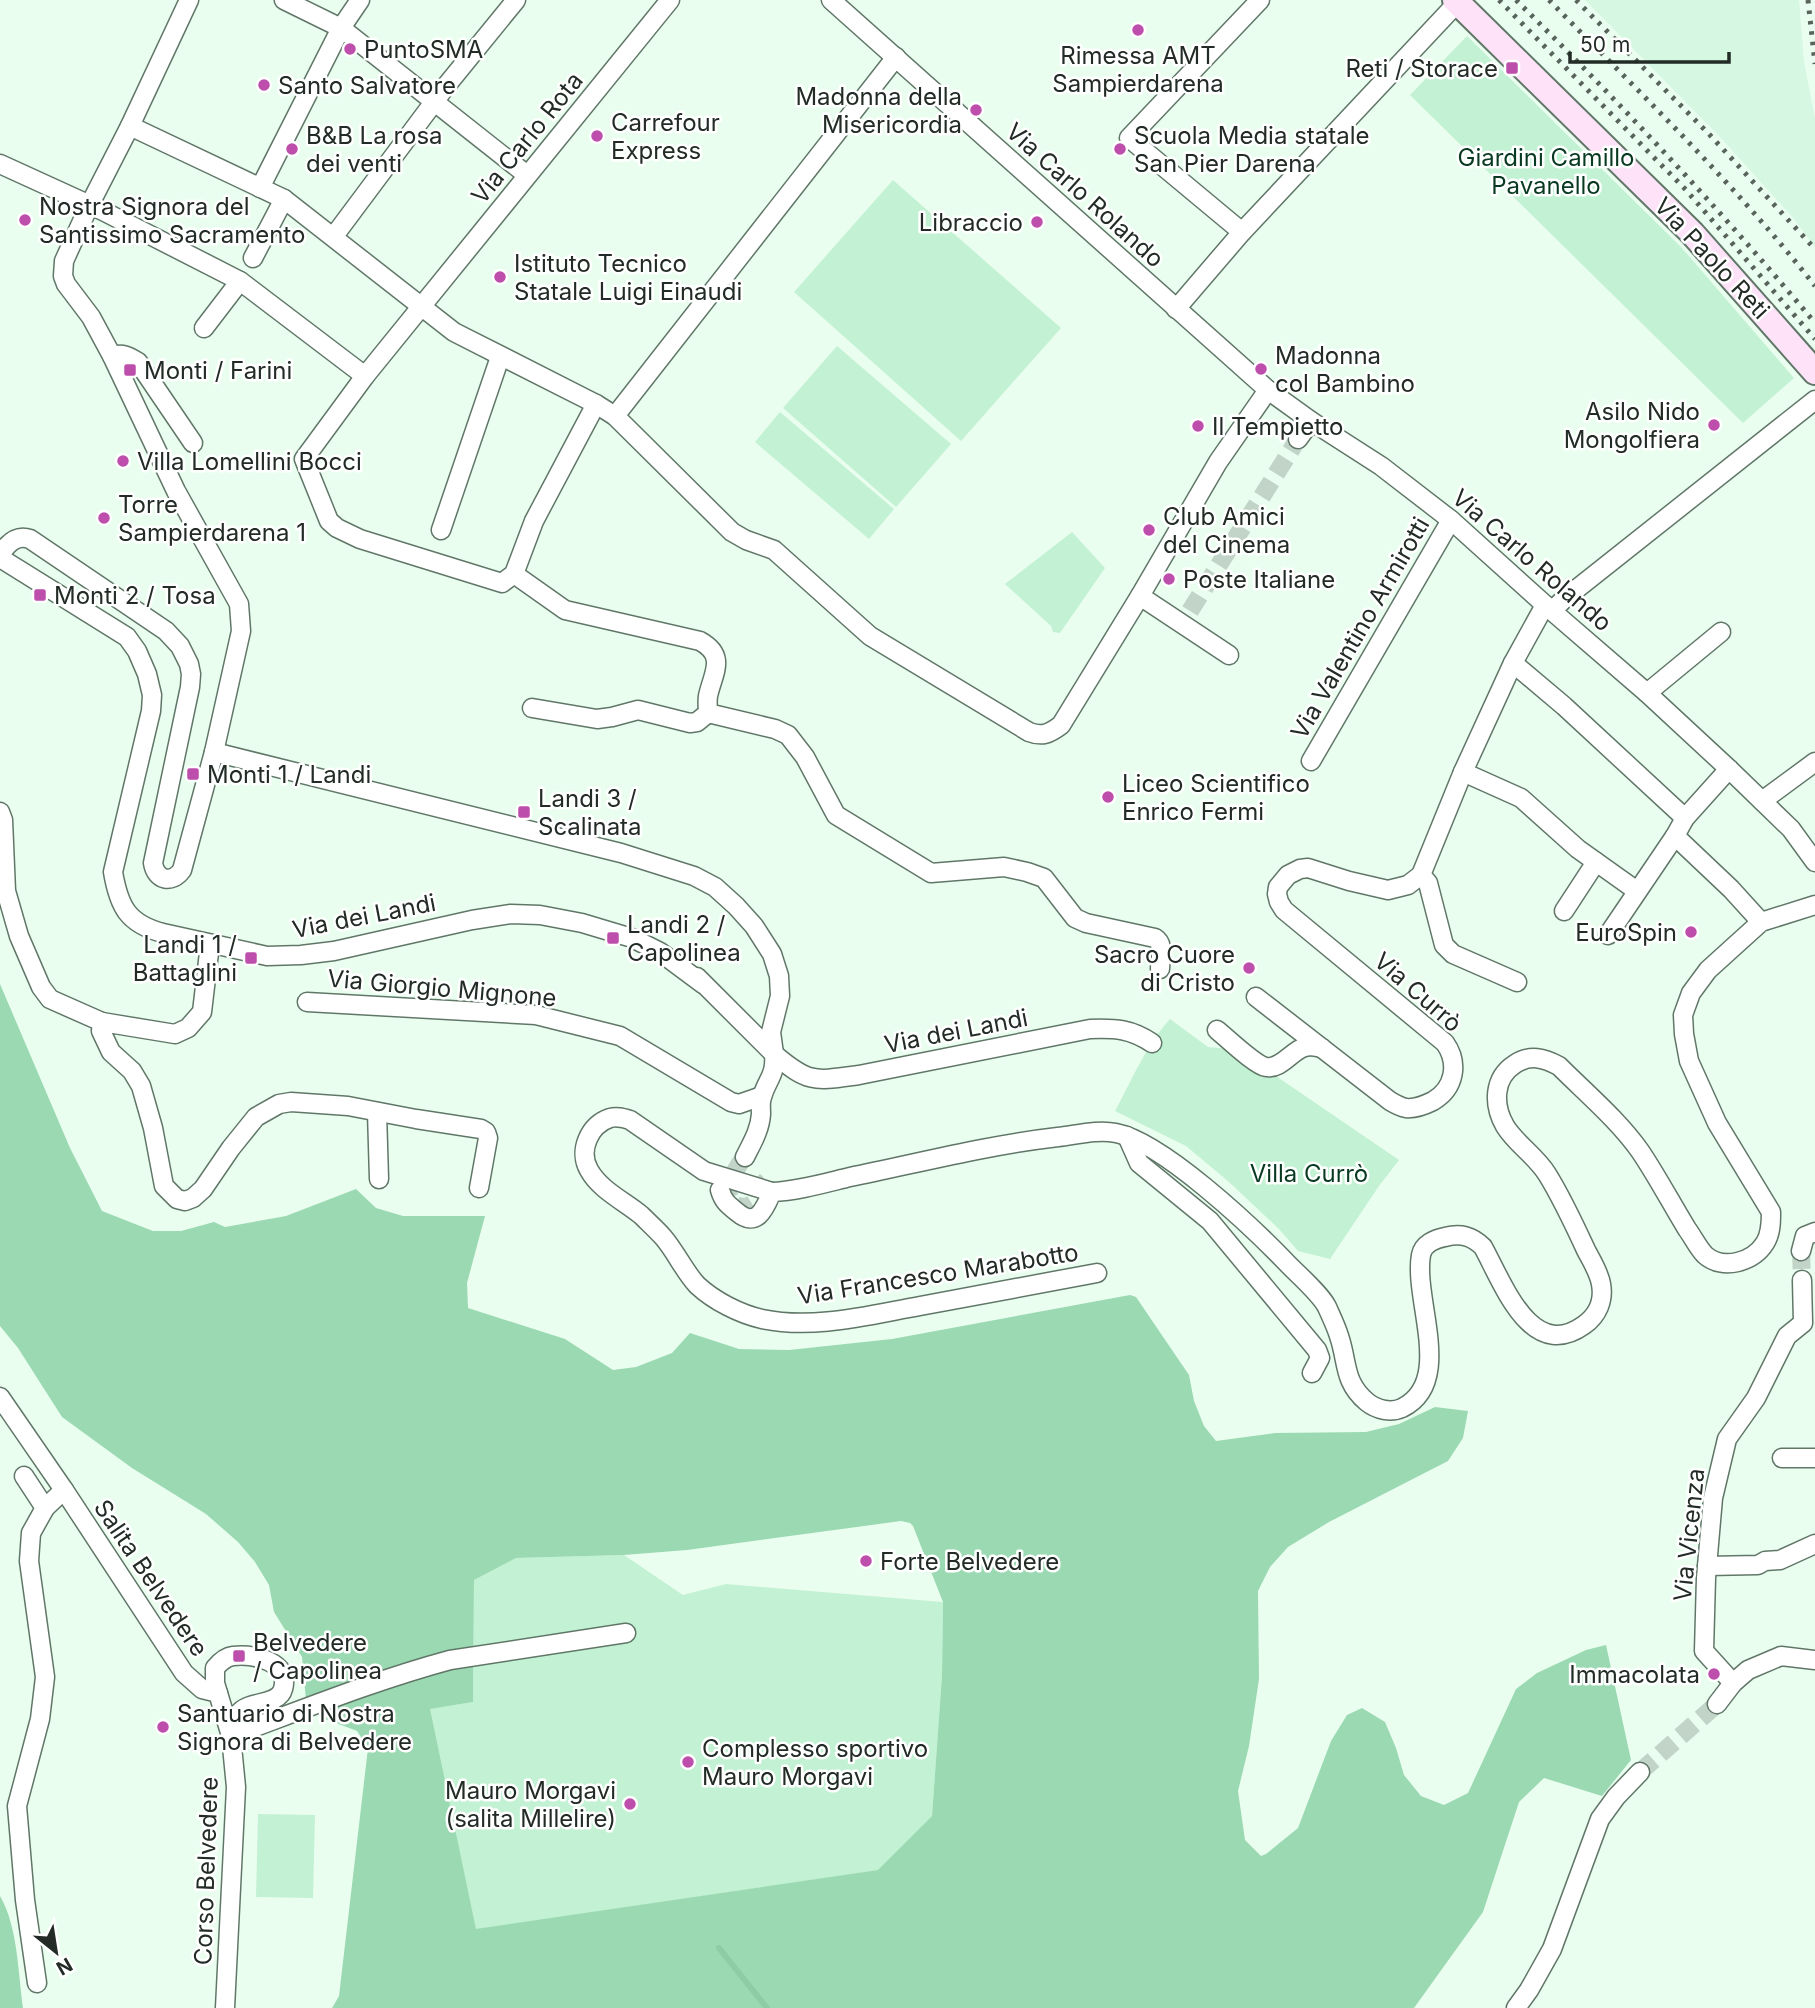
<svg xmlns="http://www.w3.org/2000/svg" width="1815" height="2008" viewBox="0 0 1815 2008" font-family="Inter,sans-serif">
<rect width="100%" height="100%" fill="#eafef0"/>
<path fill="#d6f7e1" d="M1585 0H1799L1804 62 1815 118V247L1794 219 1720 137Z"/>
<g fill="#c3f1d3">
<path d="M1467 36 1682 248 1794 378 1743 423 1410 95Z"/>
<path d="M893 180 1061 328 961 441 794 292Z"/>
<path d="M837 346 951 444 896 507 783 408Z"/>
<path d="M780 412 894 509 869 539 755 442Z"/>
<path d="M1072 532 1105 568 1060 633 1053 632 1051 626 1005 584Z"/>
<path d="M1170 1019 1208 1047 1230 1049 1273 1074 1399 1160 1379 1186 1330 1259 1298 1251 1279 1229 1229 1182 1186 1146 1115 1111C1132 1080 1146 1045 1170 1019Z"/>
<path d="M624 1555 683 1595 726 1584 943 1602 942 1675 932 1816 879 1870 476 1930 429 1709 473 1702 474 1580 516 1558Z"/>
<path d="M258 1814 315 1815 313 1898 256 1897Z"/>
</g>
<g fill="#9bd9b2" fill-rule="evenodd">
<path d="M0 984 70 1148 102 1211 153 1231H181L214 1222 225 1227 286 1216 356 1189 376 1208 403 1216H485L467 1283 468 1308 565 1339 613 1370 636 1367 672 1353 690 1333 739 1349 789 1350 892 1339 1130 1295 1136 1297 1189 1375 1194 1401 1204 1426 1216 1441 1275 1433 1366 1432 1399 1424 1435 1407 1468 1411 1463 1438 1448 1461 1329 1522 1288 1547 1270 1567 1258 1591 1259 1679 1249 1746 1238 1791 1245 1840 1261 1856 1266 1854 1298 1828 1331 1741 1347 1715 1362 1708 1385 1722 1396 1748 1404 1775 1421 1796 1444 1805 1468 1793 1516 1689 1537 1673 1586 1650 1606 1645 1631 1760 1602 1796 1544 1778 1519 1802 1483 1912 1414 2008H332L339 1996 368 1748 357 1731 323 1718 306 1700 302 1657 274 1612 269 1585 255 1562 238 1542 206 1514 132 1468 62 1417 18 1348 0 1326ZM901 1521 910 1523 913 1526 943 1602 942 1675 932 1816 878 1870 476 1929 430 1709 473 1702 474 1580 516 1558 624 1555 687 1550Z"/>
<path d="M0 1896C18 1927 18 1973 23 2008H0Z"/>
</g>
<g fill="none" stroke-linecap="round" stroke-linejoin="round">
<path stroke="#8ecca5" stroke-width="6" d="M719 1948 767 2008"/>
<g stroke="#c2d4c7" stroke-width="18" stroke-dasharray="18 9" stroke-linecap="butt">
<path d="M1190 611 1298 439"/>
<path d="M745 1157C737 1166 724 1187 730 1199 737 1213 760 1206 759 1191 759 1185 756 1181 750 1178"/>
<path d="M1801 1251 1802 1280"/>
<path d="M1640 1772 1717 1704"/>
</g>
<g stroke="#607768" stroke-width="21">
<g id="street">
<path d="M284 0 341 28 527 175"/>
<path d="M831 0 1268 390 1311 421 1381 466 1451 520 1552 611 1647 693 1729 769 1791 829 1815 862"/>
<path d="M130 126 284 199 454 332 596 404 615 416 732 532 746 540 774 550 870 636 1029 732C1042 737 1049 734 1061 725L1140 596 1218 462 1268 390"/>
<path d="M0 164 103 211 240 281 365 376"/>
<path d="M260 188 341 28 360 0"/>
<path d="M1242 232 1129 138 1260 0"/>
<path d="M334 236 446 86 516 0"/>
<path d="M253 258 284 199"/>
<path d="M1176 309 1242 232 1458 2"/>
<path d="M204 328 240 281"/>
<path d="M112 356C123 353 128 356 138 362L193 443"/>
<path d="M596 404 534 521 514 574 502 583 360 539 337 528 329 521 304 459 365 376 670 0"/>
<path d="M615 416 896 57"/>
<path d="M1298 439 1311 421"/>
<path d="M441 530 500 357"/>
<path d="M0 555C7 544 16 534 30 539L166 631 180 646 189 664 191 674 190 687 153 863C156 881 172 884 182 870L214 752 241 631 239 604 176 491 112 356 91 317 66 284 63 276 64 261 89 206 130 126 189 0"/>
<path d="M0 558 127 637 137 651 147 674 152 695 151 711 113 872C119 907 128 924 163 933L267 956 301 955 334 951 472 920 511 914 540 915 582 923 632 938 660 952 703 984"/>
<path d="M514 574 565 610 700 641C727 656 713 673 708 696 707 702 708 708 708 713L775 729 788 735 805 757 836 815 931 873 1004 867 1027 872 1044 878 1075 918 1086 923 1155 938C1165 944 1160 959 1160 969"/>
<path d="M1140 596 1229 655"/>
<path d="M1552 611 1564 599 1815 400"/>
<path d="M1513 663 1564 706 1685 818"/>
<path d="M1647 693 1721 632"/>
<path d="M532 708 597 719 612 717 638 710 690 723 697 722 708 713"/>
<path d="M214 752 621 853 694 876 715 887 736 906 754 926 772 954 779 976 780 996 771 1032 774 1054 697 977"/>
<path d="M1311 761 1451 520"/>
<path d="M1463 772 1521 798 1578 849 1637 891"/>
<path d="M1762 801 1815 762"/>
<path d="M0 812 3 820 6 891 19 936 41 987 50 999 102 1022"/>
<path d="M1675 836 1731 889 1761 922"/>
<path d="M1564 911 1596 862"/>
<path d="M1608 935 1675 836 1685 818 1729 769"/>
<path d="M210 944 202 1012 188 1028 175 1034 102 1022 101 1031 111 1052 132 1071 141 1086 153 1128 164 1186 177 1199 185 1201 193 1198 203 1189 231 1148 256 1117 279 1104 291 1102 348 1106 416 1119 481 1129 486 1132 488 1138 479 1188"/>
<path d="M1517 982 1453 954 1444 945 1428 883 1421 875 1463 772 1513 663 1545 605"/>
<path d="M1256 997 1390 1101C1395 1104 1401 1107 1406 1108 1416 1109 1425 1105 1433 1101 1455 1088 1459 1063 1445 1043L1284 910 1279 902 1277 894 1278 887 1288 875 1300 869 1308 868 1349 881 1388 890 1408 885 1421 875"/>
<path d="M307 1002 536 1015 620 1036 731 1102 739 1104 762 1096"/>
<path d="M1217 1030C1227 1038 1255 1065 1266 1067 1281 1070 1292 1050 1305 1047 1311 1045 1317 1047 1322 1048"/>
<path d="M774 1054C809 1084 815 1081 859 1075L1090 1029C1116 1028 1131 1029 1152 1043"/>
<path d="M377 1112 379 1179"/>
<path d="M1127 1136 1139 1163 1210 1221 1317 1350 1320 1358 1312 1373"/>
<path d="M745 1157C752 1143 760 1130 761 1114 761 1108 760 1103 762 1097 767 1079 776 1076 774 1054"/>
<path d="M720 1190C723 1201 728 1205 737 1212 757 1229 765 1208 772 1192 798 1191 825 1183 850 1177 919 1163 988 1145 1058 1137 1076 1135 1098 1129 1116 1133 1162 1142 1250 1225 1284 1260 1295 1272 1320 1293 1327 1307 1331 1316 1336 1326 1339 1336 1348 1362 1343 1382 1367 1402 1377 1410 1391 1413 1402 1408 1455 1382 1413 1300 1421 1255 1423 1244 1435 1239 1445 1237 1461 1233 1472 1236 1483 1247 1503 1283 1531 1363 1584 1325 1598 1315 1604 1300 1601 1284 1599 1272 1591 1260 1586 1250 1574 1224 1562 1198 1547 1174 1536 1156 1516 1144 1505 1126 1493 1105 1493 1078 1515 1064 1530 1054 1544 1058 1559 1066 1586 1093 1618 1120 1640 1151 1657 1176 1671 1203 1687 1229 1693 1237 1698 1248 1705 1255 1723 1271 1753 1262 1765 1243 1771 1234 1771 1222 1771 1212L1717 1123 1689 1061 1684 1034 1683 1015 1691 993 1708 970 1761 922 1815 905"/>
<path d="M772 1192 704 1171 630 1120C623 1118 617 1116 610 1118 589 1125 578 1151 589 1170 600 1190 624 1201 641 1215 648 1222 657 1230 663 1237 676 1252 684 1271 697 1285 714 1301 740 1314 762 1319 814 1330 869 1315 920 1306 979 1295 1038 1284 1097 1273"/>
<path d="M1801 1251 1805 1236 1815 1232"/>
<path d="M0 1397 64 1490 184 1673 202 1689 218 1693 231 1736 236 1787 225 2008"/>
<path d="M1782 1458H1815"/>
<path d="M24 1476 45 1508"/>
<path d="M1707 1566 1758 1565 1765 1561 1780 1560 1815 1544"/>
<path d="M1733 1683 1704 1651 1706 1578 1713 1498 1727 1439 1756 1398 1787 1336 1803 1323 1802 1280"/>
<path d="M218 1693 215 1683V1668C220 1662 225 1657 233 1656 253 1654 291 1661 283 1689 279 1705 251 1701 241 1711 235 1716 234 1728 231 1736"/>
<path d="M1717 1704 1733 1683 1748 1670 1781 1656 1815 1660"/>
<path d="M231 1736C304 1709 376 1680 450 1660L626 1633"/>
<path d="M37 1983 25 1900 17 1806 40 1719 45 1677 29 1561 31 1533 45 1508 64 1490"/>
<path d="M1516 2008 1529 1990 1552 1949 1600 1819 1616 1797 1640 1772"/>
</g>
</g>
<g stroke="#607768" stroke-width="28">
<path id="secondary" d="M1455 0 1692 233 1815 372"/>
</g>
<use href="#street" stroke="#fff" stroke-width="18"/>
<use href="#secondary" stroke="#fde2f8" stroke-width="24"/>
<g stroke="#57635b" stroke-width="5" stroke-dasharray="3.5 7" stroke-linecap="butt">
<path d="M1499 0 1686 190 1815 339"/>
<path d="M1516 0C1620 103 1721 210 1815 323"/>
<path d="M1549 0C1640 93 1735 184 1815 286"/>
<path d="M1576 0 1709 134 1815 249"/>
<path d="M1808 0 1815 64"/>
</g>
</g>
<g fill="#bd4eab" stroke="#fff" stroke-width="2.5">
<circle cx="1138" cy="30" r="7"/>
<circle cx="350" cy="49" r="7"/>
<rect x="1505" y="61" width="14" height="14" rx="3.5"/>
<circle cx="264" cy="85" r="7"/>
<circle cx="976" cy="110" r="7"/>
<circle cx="597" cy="136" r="7"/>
<circle cx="292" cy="149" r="7"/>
<circle cx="1120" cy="149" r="7"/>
<circle cx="25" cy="220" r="7"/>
<circle cx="1037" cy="222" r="7"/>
<circle cx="500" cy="277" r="7"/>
<circle cx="1261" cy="369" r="7"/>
<rect x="123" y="363" width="14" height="14" rx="3.5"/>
<circle cx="1714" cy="425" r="7"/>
<circle cx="1198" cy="426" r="7"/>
<circle cx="123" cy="461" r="7"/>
<circle cx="104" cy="518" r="7"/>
<circle cx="1149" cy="530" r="7"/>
<circle cx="1169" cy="579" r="7"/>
<rect x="33" y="588" width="14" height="14" rx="3.5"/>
<rect x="186" y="767" width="14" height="14" rx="3.5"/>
<circle cx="1108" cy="797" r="7"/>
<rect x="517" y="805" width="14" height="14" rx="3.5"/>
<circle cx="1691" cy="932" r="7"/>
<rect x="606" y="931" width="14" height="14" rx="3.5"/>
<rect x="244" y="951" width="14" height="14" rx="3.5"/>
<circle cx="1249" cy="968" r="7"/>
<circle cx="866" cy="1561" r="7"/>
<rect x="232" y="1649" width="14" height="14" rx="3.5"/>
<circle cx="1714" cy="1674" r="7"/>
<circle cx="163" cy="1727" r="7"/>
<circle cx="688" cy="1762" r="7"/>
<circle cx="630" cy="1804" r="7"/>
</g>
<g text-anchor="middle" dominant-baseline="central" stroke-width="5" stroke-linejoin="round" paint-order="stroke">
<g font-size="24" fill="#222b25" stroke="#fff" text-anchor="start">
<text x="364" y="49">PuntoSMA</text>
<text x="1138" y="55" text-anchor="middle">Rimessa AMT<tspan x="1138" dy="28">Sampierdarena</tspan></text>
<text x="1498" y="68" text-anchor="end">Reti / Storace</text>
<text x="278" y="85">Santo Salvatore</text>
<text x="962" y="96" text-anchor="end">Madonna della<tspan x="962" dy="28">Misericordia</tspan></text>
<text x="611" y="122">Carrefour<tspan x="611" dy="28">Express</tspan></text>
<text x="306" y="135">B&amp;B La rosa<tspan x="306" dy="28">dei venti</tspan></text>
<text x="1134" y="135">Scuola Media statale<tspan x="1134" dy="28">San Pier Darena</tspan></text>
<text x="39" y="206">Nostra Signora del<tspan x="39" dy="28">Santissimo Sacramento</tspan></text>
<text x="1023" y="222" text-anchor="end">Libraccio</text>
<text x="514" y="263">Istituto Tecnico<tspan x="514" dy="28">Statale Luigi Einaudi</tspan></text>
<text x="1275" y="355">Madonna<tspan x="1275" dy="28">col Bambino</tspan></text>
<text x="144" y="370">Monti / Farini</text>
<text x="1700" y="411" text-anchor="end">Asilo Nido<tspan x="1700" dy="28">Mongolfiera</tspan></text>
<text x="1212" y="426">Il Tempietto</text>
<text x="137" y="461">Villa Lomellini Bocci</text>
<text x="118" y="504">Torre<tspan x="118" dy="28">Sampierdarena 1</tspan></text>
<text x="1163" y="516">Club Amici<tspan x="1163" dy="28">del Cinema</tspan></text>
<text x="1183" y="579">Poste Italiane</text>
<text x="54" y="595">Monti 2 / Tosa</text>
<text x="207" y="774">Monti 1 / Landi</text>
<text x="1122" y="783">Liceo Scientifico<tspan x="1122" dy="28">Enrico Fermi</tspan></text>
<text x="538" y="798">Landi 3 /<tspan x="538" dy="28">Scalinata</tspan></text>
<text x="627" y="924">Landi 2 /<tspan x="627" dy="28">Capolinea</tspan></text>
<text x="1677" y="932" text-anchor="end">EuroSpin</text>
<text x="237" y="944" text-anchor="end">Landi 1 /<tspan x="237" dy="28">Battaglini</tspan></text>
<text x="1235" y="954" text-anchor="end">Sacro Cuore<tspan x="1235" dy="28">di Cristo</tspan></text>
<text x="880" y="1561">Forte Belvedere</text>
<text x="253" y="1642">Belvedere<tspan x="253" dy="28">/ Capolinea</tspan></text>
<text x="1700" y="1674" text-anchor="end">Immacolata</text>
<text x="177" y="1713">Santuario di Nostra<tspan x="177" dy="28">Signora di Belvedere</tspan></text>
<text x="702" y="1748">Complesso sportivo<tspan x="702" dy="28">Mauro Morgavi</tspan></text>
<text x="616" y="1790" text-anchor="end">Mauro Morgavi<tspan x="616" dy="28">(salita Millelire)</tspan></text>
</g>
<g font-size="24" fill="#222b25" stroke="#fff">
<text transform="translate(527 138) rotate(-51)">Via Carlo Rota</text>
<text transform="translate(1085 195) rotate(42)">Via Carlo Rolando</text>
<text transform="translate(1712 258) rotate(47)">Via Paolo Reti</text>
<text transform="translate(1532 560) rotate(41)">Via Carlo Rolando</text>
<text transform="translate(1360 628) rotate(-60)">Via Valentino Armirotti</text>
<text transform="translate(364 916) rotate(-11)">Via dei Landi</text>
<text transform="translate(442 988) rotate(5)">Via Giorgio Mignone</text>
<text transform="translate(1418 992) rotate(41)">Via Currò</text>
<text transform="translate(956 1031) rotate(-11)">Via dei Landi</text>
<text transform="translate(938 1274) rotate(-9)">Via Francesco Marabotto</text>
<text transform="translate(1689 1535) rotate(-84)">Via Vicenza</text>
<text transform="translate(151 1578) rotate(56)">Salita Belvedere</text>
<text transform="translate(206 1871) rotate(-88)">Corso Belvedere</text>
</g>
<g font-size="24" fill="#083a21" stroke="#fff">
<text x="1546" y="157">Giardini Camillo<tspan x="1546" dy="28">Pavanello</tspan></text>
<text x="1309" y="1173">Villa Currò</text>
</g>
</g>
<g transform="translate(56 1952) rotate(150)" stroke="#ffffff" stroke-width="5" paint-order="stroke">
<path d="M0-5L12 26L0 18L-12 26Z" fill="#222b25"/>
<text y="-10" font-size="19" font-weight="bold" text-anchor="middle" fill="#222b25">N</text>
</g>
<path d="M1570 52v10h159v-10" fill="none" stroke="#222b25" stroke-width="3.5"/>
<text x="1580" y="52" font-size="21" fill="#222b25" stroke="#ffffff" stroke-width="5" paint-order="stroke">50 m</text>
</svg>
